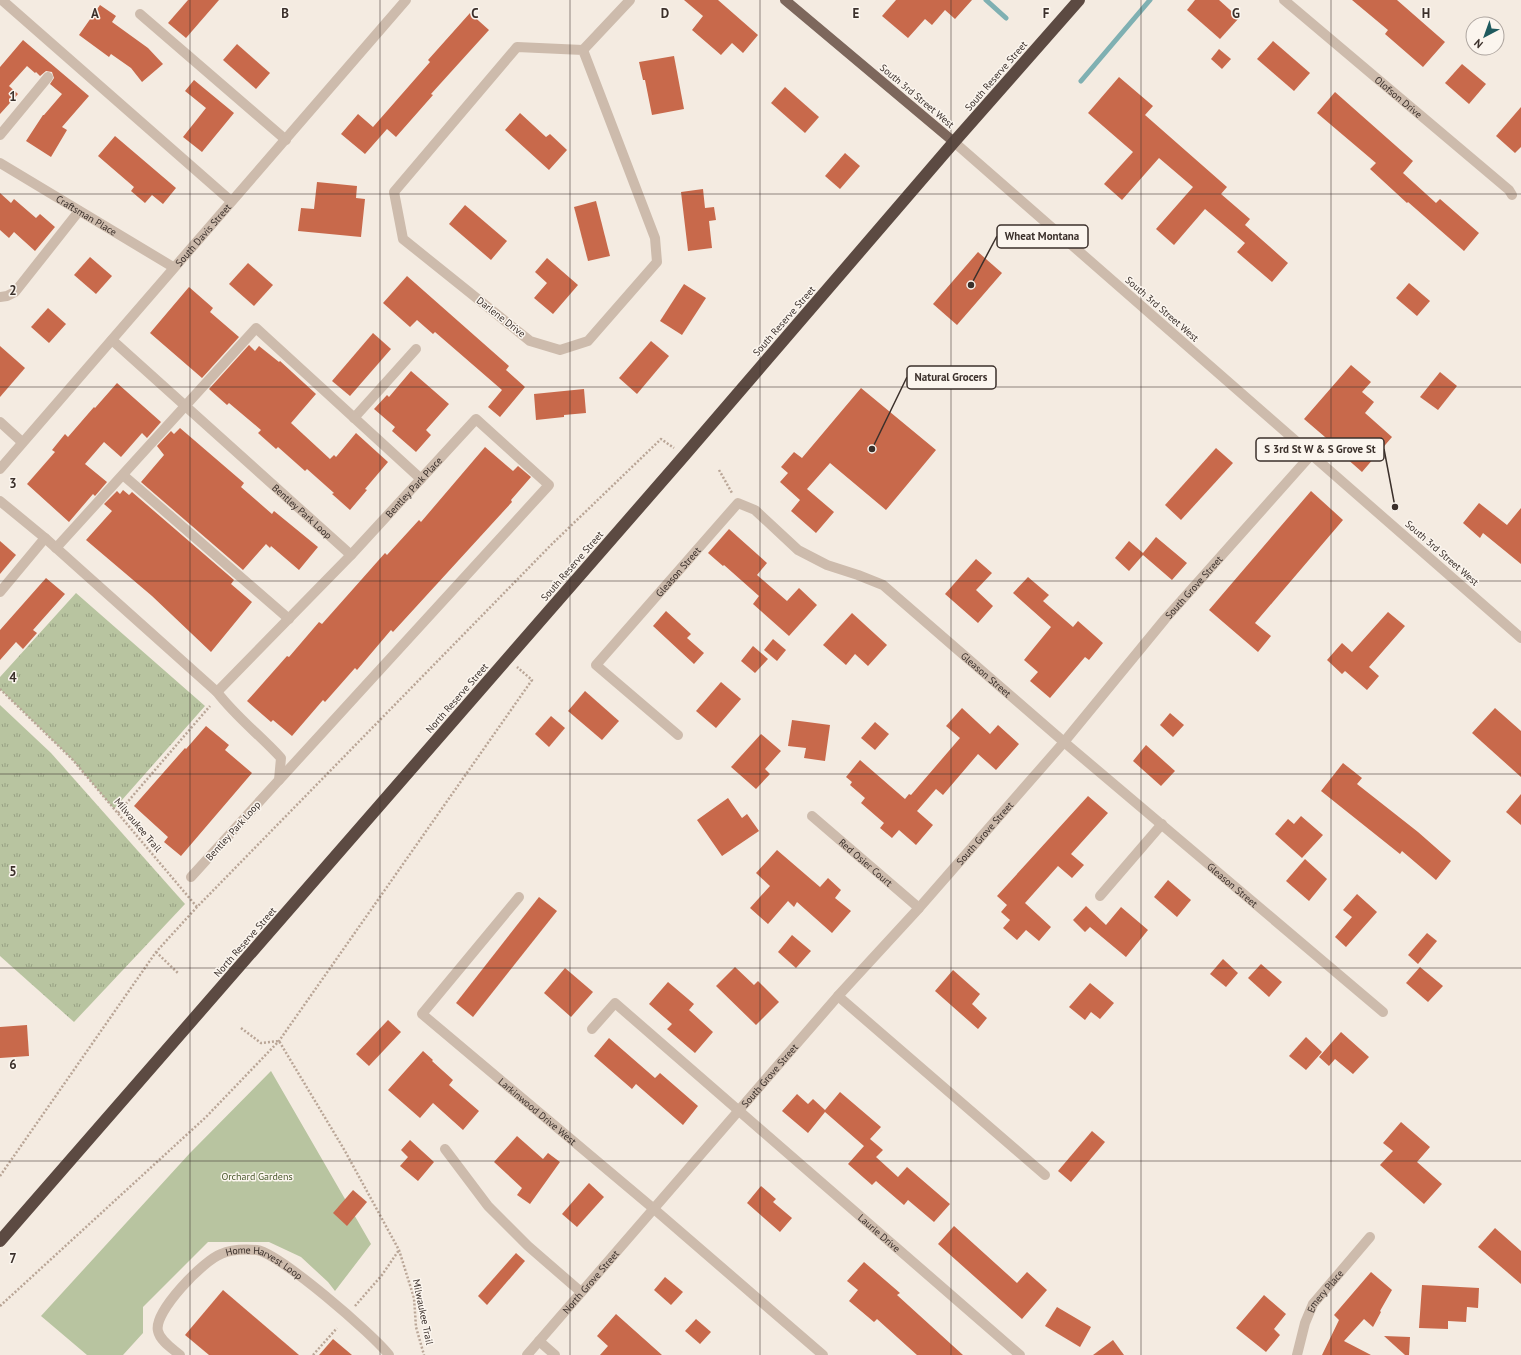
<svg xmlns="http://www.w3.org/2000/svg" width="1521" height="1355" viewBox="0 0 1521 1355" font-family="'PT Sans',sans-serif">
<defs>
<pattern id="grass-tufts" width="24" height="20" patternUnits="userSpaceOnUse"><rect width="24" height="20" fill="#b8c4a0"/><path d="M3 7l-1-3M5 7V3M7 7l1-3M15 17l-1-3M17 17v-4M19 17l1-3" fill="none" stroke="#97a083"/></pattern>
</defs>
<rect width="100%" height="100%" fill="#f4ebe1"/>
<g fill="url(#grass-tufts)">
<path d="M76 593 205 706 114 809 72 759 0 689V677Z"/>
<path d="M0 705 51 753 185 904 74 1022 0 956Z"/>
</g>
<path fill="#b8c4a0" d="M271 1071 371 1244 335 1291 328 1282 301 1257 269 1242H208L143 1307V1333L123 1355H87L41 1316 190 1153Z"/>
<g fill="none" stroke-linecap="round" stroke-linejoin="round">
<g stroke="#7fb0b2" stroke-width="5">
<path d="M986 0 1006 18"/>
<path d="M1081 81 1150 0"/>
</g>
</g>
<g fill="#c8694b">
<path d="M188 0H219L186 38 168 23Z"/>
<path d="M684 0H718L758 35 743 53 732 43 721 55 692 30 703 16Z"/>
<path d="M896 0H972L955 19 945 10 932 25 925 19 908 38 882 16Z"/>
<path d="M1195 0H1219L1239 18 1220 39 1187 10Z"/>
<path d="M1352 0H1397L1445 42 1423 67 1385 34 1388 30Z"/>
<path d="M100 5 116 16 112 22 148 48 163 64 142 82 131 68 111 54 109 57 79 35Z"/>
<path d="M470 13 489 30 431 94 433 95 396 137 387 129 365 154 341 134 358 114 373 127 430 62 428 60Z"/>
<path d="M23 40 89 96 62 127 67 130 51 157 26 141 43 115H44L62 94 50 84 54 78 52 72 46 71 40 76 36 72 35 73 27 66 9 86 18 94 0 114V67Z"/>
<path d="M1273 41 1310 73 1294 91 1257 59Z"/>
<path d="M237 44 270 73 256 89 223 60Z"/>
<path d="M1219 49 1231 59 1222 69 1211 59Z"/>
<path d="M674 56 684 109 652 115 645 80H643L639 62Z"/>
<path d="M1462 64 1486 84 1469 104 1445 83Z"/>
<path d="M1119 77 1153 106 1145 115 1227 187 1221 194 1250 219 1245 225 1288 263 1272 282 1237 252 1245 243 1205 209 1174 245 1156 229 1193 187 1159 158 1122 200 1104 184 1133 152 1088 113Z"/>
<path d="M194 80 234 113 202 152 183 137 206 108 185 91Z"/>
<path d="M785 87 819 117 805 133 771 103Z"/>
<path d="M1335 92 1413 161 1403 173 1436 203 1440 199 1479 233 1464 251 1408 202 1407 203 1370 169 1376 163 1317 113Z"/>
<path d="M1521 107V147L1515 153 1496 136Z"/>
<path d="M520 113 546 137 550 134 567 150 549 170 505 130Z"/>
<path d="M115 136 176 188 163 204 152 195 145 203 131 191 134 187 98 156Z"/>
<path d="M845 153 860 166 840 189 825 176Z"/>
<path d="M317 182 357 186 356 198 365 199 361 237 298 231 301 208 314 209Z"/>
<path d="M703 189 705 208 714 207 716 220 709 221 712 248 688 251 681 192Z"/>
<path d="M0 193 11 203 14 199 36 218 40 214 55 227 35 251 14 232 9 238 0 230Z"/>
<path d="M596 201 610 256 588 261 574 207Z"/>
<path d="M465 205 507 241 491 260 449 224Z"/>
<path d="M978 252 1002 273 957 325 933 304Z"/>
<path d="M90 257 112 276 96 294 74 275Z"/>
<path d="M547 258 578 285 553 314 534 298 547 283 535 272Z"/>
<path d="M248 263 273 285 254 306 229 284Z"/>
<path d="M407 276 509 366 506 370 525 387 500 417 488 407 502 390 435 332 433 334 417 320 410 327 383 303Z"/>
<path d="M1409 283 1430 301 1417 316 1396 298Z"/>
<path d="M684 284 706 298 682 335 660 321Z"/>
<path d="M189 287 213 308 210 312 239 337 202 378 150 333Z"/>
<path d="M48 308 66 324 49 343 31 327Z"/>
<path d="M373 333 391 349 350 396 332 381Z"/>
<path d="M651 341 669 356 637 394 619 378Z"/>
<path d="M249 345 255 351 259 346 279 362 280 361 316 394 291 423 330 459 334 455 336 457 356 433 388 462 365 489 367 490 350 510 332 494 334 493 307 469 305 471 278 447 276 449 258 433 261 430 229 403 227 405 209 389Z"/>
<path d="M0 346 25 368 0 397Z"/>
<path d="M1351 365 1371 382 1362 392 1374 402 1365 413 1392 437 1362 472 1345 457 1346 455 1304 419Z"/>
<path d="M411 371 449 404 426 430 431 435 416 452 392 431 395 427 374 409 387 395 389 397Z"/>
<path d="M1440 372 1457 386 1438 410 1420 397Z"/>
<path d="M117 383 161 422 147 438 142 433 121 457 104 442 85 464 107 482 95 496 93 494 69 522 27 484 55 452 52 450 65 434 68 437 94 407 95 408Z"/>
<path d="M861 388 936 450 886 510 830 463 807 489 834 512 816 533 791 511 800 500 780 482 788 473 781 467 794 452 802 458Z"/>
<path d="M584 389 586 413 564 415V417L536 420 534 394Z"/>
<path d="M180 428 244 483 241 487 272 514 274 511 318 547 299 570 271 546 270 548 266 544 243 570 141 482 164 455 157 446 171 431 174 434Z"/>
<path d="M485 447 513 471 518 466 531 477 511 500 512 502 393 632 391 630 357 670 355 668 325 702 323 700 292 736 273 720 271 722 247 701 287 656 289 657 319 622 322 624 385 553 387 555 419 520 421 522Z"/>
<path d="M1216 448 1233 463 1181 520 1165 505Z"/>
<path d="M123 490 129 495 132 492 234 580 231 584 252 602 211 652 152 596 86 540 112 511 104 504 117 491 120 494Z"/>
<path d="M1311 491 1343 520 1255 623 1271 636 1258 652 1209 610Z"/>
<path d="M1479 503 1507 525 1521 508V564L1483 533 1480 538 1463 523Z"/>
<path d="M729 529 767 563 757 575 787 601 799 588 817 605 789 636 753 604 759 596 724 565 723 566 708 553Z"/>
<path d="M1156 537 1187 563 1172 580 1143 555 1129 571 1115 558 1129 541 1143 553Z"/>
<path d="M0 541 16 555 0 574Z"/>
<path d="M976 559 992 573 976 590 993 606 978 623 945 594Z"/>
<path d="M1028 577 1049 595 1043 601 1073 627 1078 621 1103 643 1089 660 1085 657 1050 698 1030 681 1038 672 1024 660 1051 627 1013 593Z"/>
<path d="M46 578 65 594 33 630 37 633 23 649 16 642 0 660V630Z"/>
<path d="M666 611 691 634 687 638 704 653 694 664 653 626Z"/>
<path d="M1388 612 1405 626 1369 667 1379 676 1367 690 1345 671 1342 674 1327 660 1342 643 1352 652Z"/>
<path d="M852 613 887 645 868 666 855 654 846 665 823 645Z"/>
<path d="M773 639 786 650 777 661 764 650Z"/>
<path d="M753 646 768 659 755 673 741 661Z"/>
<path d="M721 682 741 699 716 728 696 711Z"/>
<path d="M585 691 619 721 602 740 568 711Z"/>
<path d="M962 708 990 734 998 725 1019 744 996 770 978 754 943 795 936 789 917 811 933 825 916 845 899 830 892 838 880 828 884 823 861 803 865 798 850 785 852 782 846 777 860 760 905 799 909 794 911 795 960 738 946 726Z"/>
<path d="M1495 708 1521 731V777L1472 733Z"/>
<path d="M1170 713 1184 725 1173 737 1160 725Z"/>
<path d="M551 716 565 728 549 747 535 734Z"/>
<path d="M792 720 830 725 825 761 804 758 806 748 788 746Z"/>
<path d="M875 722 889 734 875 750 861 738Z"/>
<path d="M206 726 229 745 225 750 252 773 181 856 164 842 168 837 134 806 185 748 186 749Z"/>
<path d="M761 734 781 751 765 769 770 774 756 789 731 767Z"/>
<path d="M1146 745 1175 771 1161 786 1133 761Z"/>
<path d="M1343 763 1362 778 1357 784 1418 832 1451 861 1436 880 1402 851 1400 854 1321 791Z"/>
<path d="M1521 794V825L1506 812Z"/>
<path d="M1088 796 1108 813 1071 854 1084 865 1072 878 1058 866 1025 903 1051 927 1039 941 1026 930 1017 940 1003 928 1010 920 1001 912 1007 905 997 896Z"/>
<path d="M728 798 742 818 747 814 759 831 722 856 697 820Z"/>
<path d="M1301 816 1323 835 1302 858 1275 834 1288 819 1294 824Z"/>
<path d="M777 850 820 887 828 878 841 890 835 898 851 911 832 933 797 902 794 907 788 901 768 924 750 908 770 886 756 873Z"/>
<path d="M1305 859 1327 879 1309 901 1286 881Z"/>
<path d="M1168 880 1191 900 1177 917 1154 897Z"/>
<path d="M1357 894 1377 912 1346 947 1335 937 1352 917 1343 910Z"/>
<path d="M539 897 557 911 473 1017 456 1003Z"/>
<path d="M1086 906 1106 925 1121 907 1148 930 1126 957 1090 927 1085 932 1073 920Z"/>
<path d="M1427 933 1437 941 1418 964 1408 955Z"/>
<path d="M792 935 811 951 796 968 778 952Z"/>
<path d="M1223 959 1238 973 1226 987 1210 974Z"/>
<path d="M1261 964 1282 982 1269 997 1248 978Z"/>
<path d="M735 967 754 985 758 981 779 1002 756 1025 716 986Z"/>
<path d="M1420 967 1443 986 1428 1002 1406 983Z"/>
<path d="M565 968 593 992 571 1017 544 993Z"/>
<path d="M953 970 980 994 972 1004 987 1018 978 1029 935 991Z"/>
<path d="M668 982 694 1004 689 1010 713 1032 695 1053 667 1029 672 1024 649 1004Z"/>
<path d="M1090 983 1114 1003 1100 1019 1091 1012 1085 1020 1069 1007Z"/>
<path d="M388 1020 401 1032 369 1066 356 1054Z"/>
<path d="M27 1025 29 1056 0 1058V1027Z"/>
<path d="M1341 1032 1369 1057 1353 1074 1335 1059 1329 1066 1319 1057Z"/>
<path d="M1306 1037 1322 1052 1306 1070 1289 1056Z"/>
<path d="M609 1038 655 1078 660 1073 698 1106 683 1125 636 1084 632 1089 594 1056Z"/>
<path d="M423 1051 433 1060 432 1061 453 1080 449 1085 479 1111 463 1130 433 1103 420 1118 388 1090Z"/>
<path d="M840 1092 881 1127 870 1139 883 1150 876 1157 898 1177 907 1167 950 1204 934 1222 908 1200 904 1205 876 1181 872 1185 848 1164 864 1146 825 1112 808 1133 782 1111 797 1094 808 1104 813 1099 825 1110Z"/>
<path d="M1401 1122 1430 1147 1417 1162 1442 1184 1424 1204 1380 1165 1393 1151 1383 1143Z"/>
<path d="M1092 1131 1105 1142 1071 1182 1058 1171Z"/>
<path d="M517 1136 543 1159 548 1153 560 1162 530 1204 517 1195 522 1188 494 1162Z"/>
<path d="M410 1140 434 1162 418 1181 400 1166 408 1157 401 1150Z"/>
<path d="M589 1183 604 1197 577 1227 562 1214Z"/>
<path d="M761 1186 776 1199 773 1202 792 1218 780 1232 747 1203Z"/>
<path d="M353 1190 367 1202 347 1226 333 1213Z"/>
<path d="M954 1226 1017 1283 1027 1272 1047 1290 1022 1319 938 1244Z"/>
<path d="M1495 1228 1521 1251V1284L1478 1247Z"/>
<path d="M516 1253 525 1261 487 1305 478 1296Z"/>
<path d="M864 1262 900 1293 897 1295 963 1355H917L877 1319 874 1322 849 1301 858 1290 847 1281Z"/>
<path d="M1371 1272 1392 1290 1380 1311 1381 1312 1373 1327 1364 1319 1344 1341 1371 1355H1322L1339 1320 1334 1315Z"/>
<path d="M665 1277 683 1292 671 1305 654 1290Z"/>
<path d="M1422 1285 1479 1288 1478 1308 1467 1307 1466 1322 1448 1321V1329L1419 1328Z"/>
<path d="M223 1290 299 1355H209L185 1335Z"/>
<path d="M1264 1295 1286 1314 1274 1329 1280 1335 1266 1352 1236 1328Z"/>
<path d="M1057 1307 1091 1327 1080 1347 1045 1326Z"/>
<path d="M616 1314 662 1355H600L608 1346 597 1336Z"/>
<path d="M696 1319 711 1332 700 1344 685 1331Z"/>
<path d="M1384 1336 1410 1337 1409 1355H1405Z"/>
<path d="M333 1339 352 1355H319Z"/>
<path d="M1113 1340 1124 1355H1093Z"/>
</g>
<g fill="none" stroke-linecap="round" stroke-linejoin="round">
<g stroke="#b9a596" stroke-width="2.5" stroke-dasharray="2 2" stroke-linecap="butt">
<path d="M719 470 732 493"/>
<path d="M0 689 72 759 197 907"/>
<path d="M118 813 210 706"/>
<path d="M156 952 179 974"/>
<path d="M241 1028 261 1043 279 1041 345 1151 399 1250 414 1298 416 1327 424 1355"/>
<path d="M0 1176 156 952 197 907 552 544 661 439 674 448"/>
<path d="M0 1306 206 1117 279 1041 532 680 517 667"/>
<path d="M355 1306 382 1275 399 1250"/>
<path d="M313 1355 337 1328"/>
</g>
<g stroke="#cdbbac" stroke-width="10">
<path d="M2 0 231 201"/>
<path id="s1" d="M1284 0 1509 190 1512 195"/>
<path d="M140 14 286 140"/>
<path d="M517 47 583 50 655 238 657 262 588 341 560 350 530 341 403 239 394 192Z"/>
<path d="M583 50 630 0"/>
<path d="M0 135 48 77"/>
<path d="M954 142 1521 638"/>
<path id="s2" d="M0 163 173 267"/>
<path d="M0 297 7 296 15 292 79 211"/>
<path id="s3" d="M112 340 351 555"/>
<path d="M354 418 416 349"/>
<path d="M0 422 22 442"/>
<path id="s4" d="M0 469 406 0"/>
<path d="M123 475 289 619"/>
<path d="M0 501 45 538 217 692C236 717 260 735 281 758L279 780 191 877"/>
<path d="M56 548 256 328 421 479"/>
<path d="M0 592 45 538"/>
<path id="s5" d="M217 692 351 555 476 419 549 485 279 780"/>
<path id="s6" d="M678 735 596 665 738 503 755 510 798 550 827 565 858 575 883 585 1064 742 1383 1012"/>
<path id="s7" d="M812 816 919 908"/>
<path d="M1100 896 1162 824"/>
<path id="s8" d="M519 897 422 1014 654 1209 823 1355"/>
<path d="M838 996 1045 1175"/>
<path id="s9" d="M592 1029 615 1003 1020 1355"/>
<path d="M445 1149 488 1206 528 1246 581 1292"/>
<path d="M539 1341 555 1355"/>
<path id="s10" d="M180 1355C173 1349 160 1341 158 1331 153 1312 204 1260 221 1254 232 1249 244 1249 257 1250 279 1253 374 1335 389 1355"/>
<path id="s11" d="M527 1355 838 996 919 908 1064 742 1165 619 1311 455"/>
<path id="s12" d="M1297 1355 1305 1323 1313 1304 1370 1237"/>
</g>
<path stroke="#7d675c" stroke-width="10" d="M785 0 954 142"/>
<path stroke="#5c4a42" stroke-width="12" d="M0 1241 684 456 954 142 1079 0"/>
</g>
<path fill="none" stroke="#3b302b" stroke-width="1" stroke-opacity="0.55" d="M190 0V1355M380 0V1355M570 0V1355M760 0V1355M951 0V1355M1141 0V1355M1331 0V1355M0 194H1521M0 387H1521M0 581H1521M0 774H1521M0 968H1521M0 1161H1521"/>
<g text-anchor="middle" dominant-baseline="central" stroke-width="3" stroke-linejoin="round" paint-order="stroke">
<g font-size="10" fill="#3b302b" stroke="#fbf5ee">
<text transform="translate(996 76) rotate(-49)">South Reserve Street</text>
<text transform="translate(917 96) rotate(40)">South 3rd Street West</text>
<text stroke="none"><textPath href="#s1" startOffset="150">Olofson Drive</textPath></text>
<text stroke="none"><textPath href="#s2" startOffset="101">Craftsman Place</textPath></text>
<text stroke="none"><textPath href="#s4" startOffset="310">South Davis Street</textPath></text>
<text transform="translate(1162 309) rotate(41)">South 3rd Street West</text>
<text transform="translate(501 317) rotate(38)">Darlene Drive</text>
<text transform="translate(784 321) rotate(-49)">South Reserve Street</text>
<text stroke="none"><textPath href="#s5" startOffset="284">Bentley Park Place</textPath></text>
<text stroke="none"><textPath href="#s3" startOffset="256">Bentley Park Loop</textPath></text>
<text transform="translate(1442 553) rotate(41)">South 3rd Street West</text>
<text transform="translate(572 566) rotate(-49)">South Reserve Street</text>
<text stroke="none"><textPath href="#s6" startOffset="232">Gleason Street</textPath></text>
<text stroke="none"><textPath href="#s11" startOffset="1017">South Grove Street</textPath></text>
<text stroke="none"><textPath href="#s6" startOffset="629">Gleason Street</textPath></text>
<text transform="translate(457 698) rotate(-49)">North Reserve Street</text>
<text transform="translate(138 825) rotate(50)">Milwaukee Trail</text>
<text transform="translate(233 831) rotate(-48)">Bentley Park Loop</text>
<text stroke="none"><textPath href="#s11" startOffset="694">South Grove Street</textPath></text>
<text stroke="none"><textPath href="#s7" startOffset="71">Red Osier Court</textPath></text>
<text stroke="none"><textPath href="#s6" startOffset="953">Gleason Street</textPath></text>
<text transform="translate(245 942) rotate(-49)">North Reserve Street</text>
<text stroke="none"><textPath href="#s11" startOffset="370">South Grove Street</textPath></text>
<text stroke="none"><textPath href="#s8" startOffset="303">Larkinwood Drive West</textPath></text>
<text stroke="none"><textPath href="#s9" startOffset="385">Laurie Drive</textPath></text>
<text stroke="none"><textPath href="#s10" startOffset="183">Home Harvest Loop</textPath></text>
<text stroke="none"><textPath href="#s11" startOffset="97">North Grove Street</textPath></text>
<text stroke="none"><textPath href="#s12" startOffset="71">Emery Place</textPath></text>
<text transform="translate(423 1312) rotate(78)">Milwaukee Trail</text>
</g>
<g font-size="10" fill="#4a5a2e" stroke="#fbf5ee">
<text x="257" y="1176">Orchard Gardens</text>
</g>
</g>
<g font-size="13" text-anchor="middle" font-weight="bold" fill="#3b302b" stroke="#fbf5ee" stroke-width="3" stroke-linejoin="round" paint-order="stroke">
<text x="95" y="18">A</text>
<text x="285" y="18">B</text>
<text x="475" y="18">C</text>
<text x="665" y="18">D</text>
<text x="856" y="18">E</text>
<text x="1046" y="18">F</text>
<text x="1236" y="18">G</text>
<text x="1426" y="18">H</text>
<text x="13" y="101">1</text>
<text x="13" y="295">2</text>
<text x="13" y="488">3</text>
<text x="13" y="682">4</text>
<text x="13" y="876">5</text>
<text x="13" y="1069">6</text>
<text x="13" y="1263">7</text>
</g>
<path fill="none" stroke="#3b302b" stroke-width="1.5" d="M971 285L997 236M872 449L907 377M1395 507L1384 449"/>
<g fill="#3b302b" stroke="#fbf5ee" stroke-width="1.5">
<circle cx="971" cy="285" r="4"/>
<circle cx="872" cy="449" r="4"/>
<circle cx="1395" cy="507" r="4"/>
</g>
<g fill="#fbf5ee" stroke="#3b302b" stroke-width="1.5">
<rect x="997" y="225" width="91" height="23" rx="4"/>
<rect x="907" y="366" width="89" height="23" rx="4"/>
<rect x="1256" y="438" width="128" height="23" rx="4"/>
</g>
<g font-size="11" text-anchor="middle" font-weight="bold" fill="#3b302b">
<text x="1042" y="240">Wheat Montana</text>
<text x="951" y="381">Natural Grocers</text>
<text x="1320" y="453">S 3rd St W &amp; S Grove St</text>
</g>
<g transform="translate(1485 36) rotate(221)"><circle r="19" fill="#fbf5ee" stroke="#aea6a0"/>
<path d="M0-3L7 15L0 10L-7 15Z" fill="#1f5a5e"/>
<text y="-6" font-size="11" font-weight="bold" text-anchor="middle" fill="#3b302b">N</text>
</g>
</svg>
